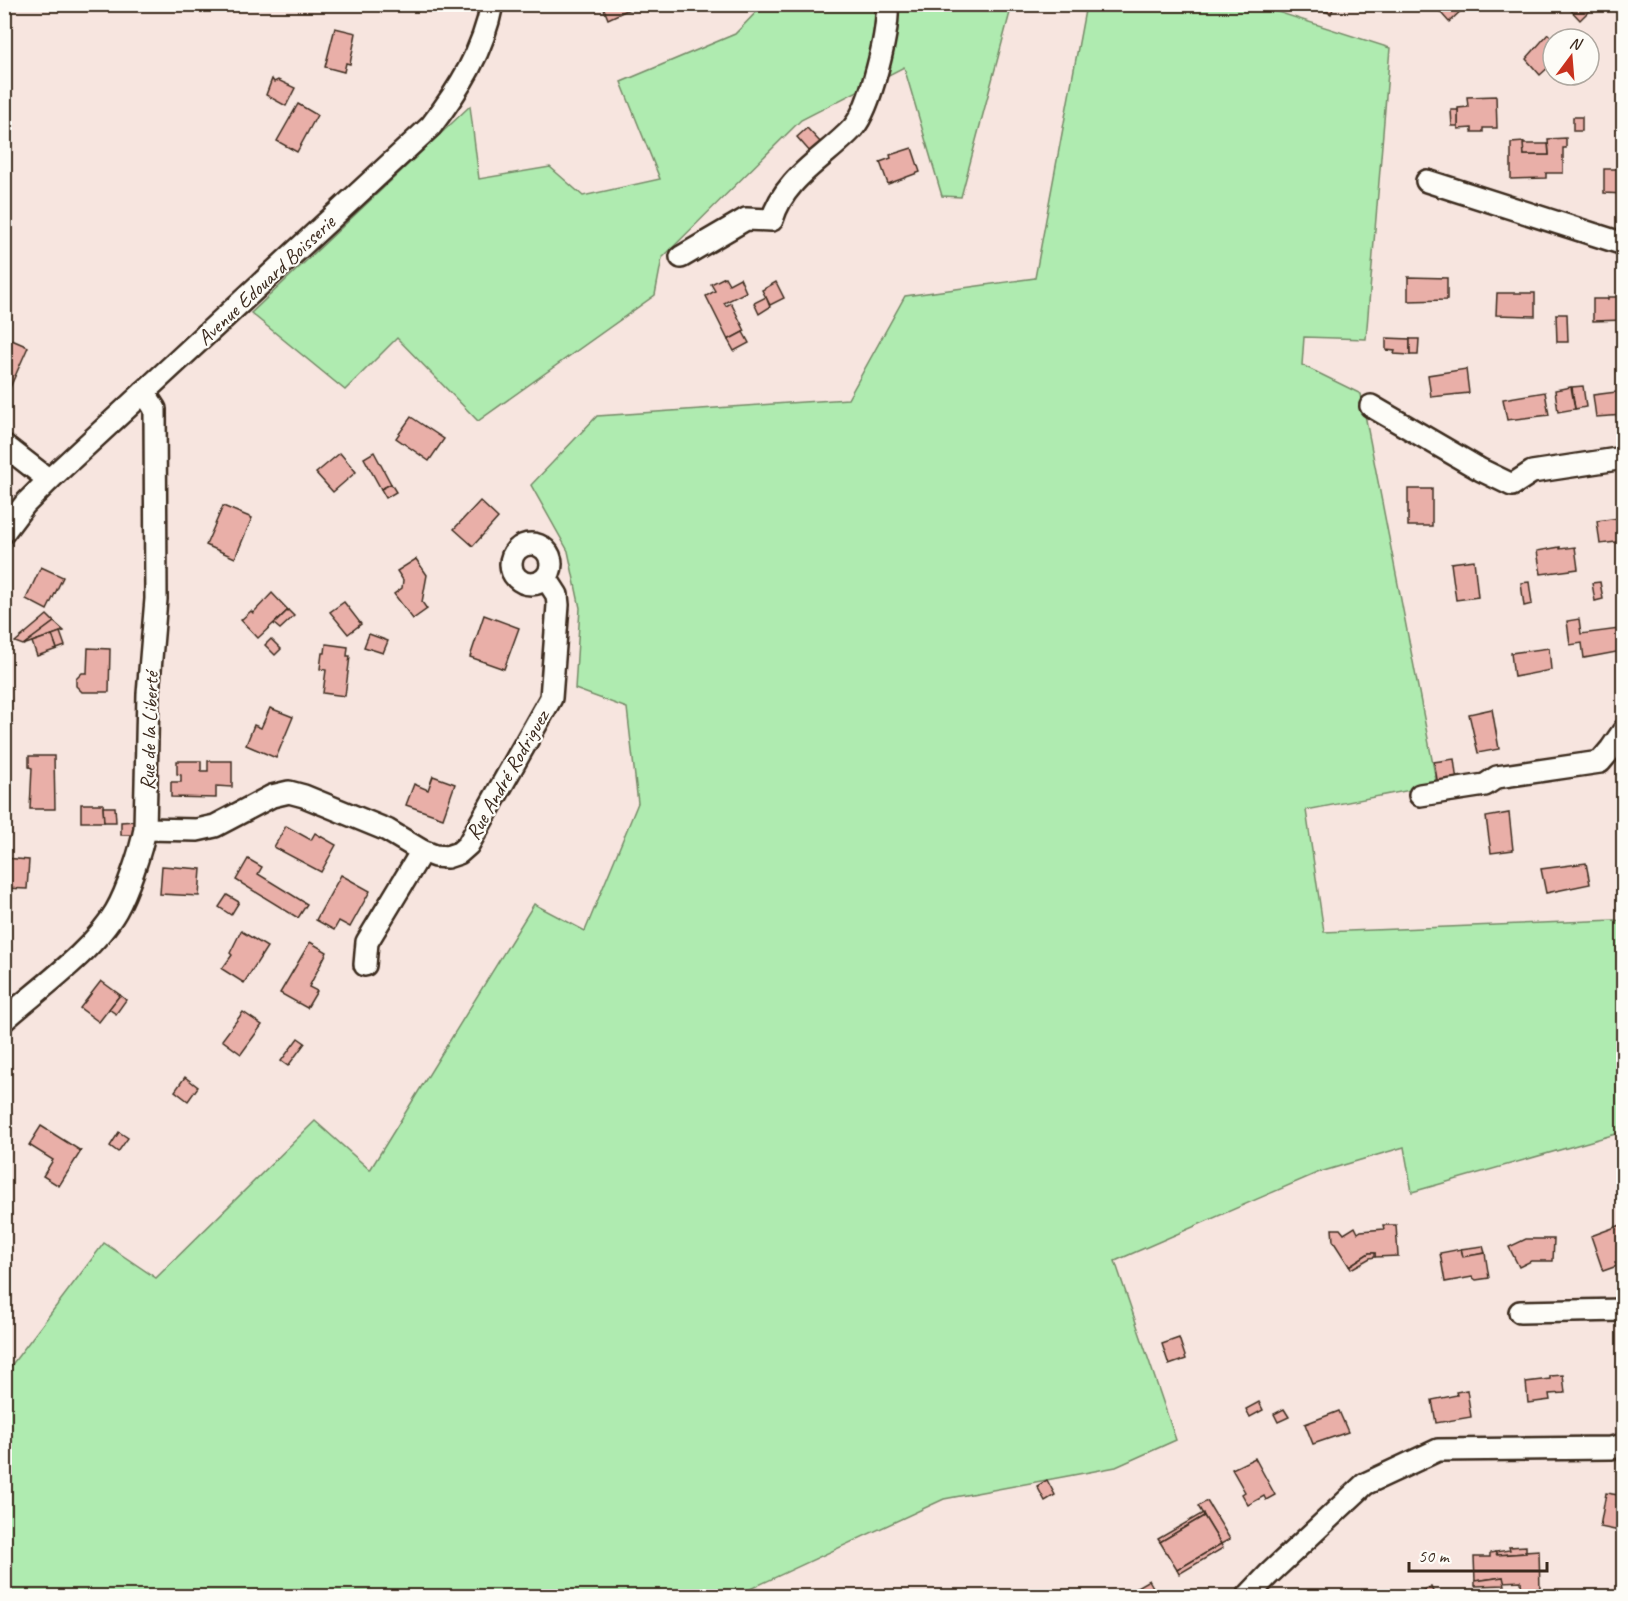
<svg xmlns="http://www.w3.org/2000/svg" width="1628" height="1601" viewBox="0 0 1628 1601" font-family="Caveat,sans-serif">
<rect width="100%" height="100%" fill="#f7e5df"/>
<filter id="ink" filterUnits="userSpaceOnUse"><feTurbulence type="fractalNoise" baseFrequency=".0167" numOctaves="2"/><feDisplacementMap in="SourceGraphic" scale="12" xChannelSelector="R" yChannelSelector="G"/><feConvolveMatrix kernelMatrix="1 2 1 2 8 2 1 2 1" color-interpolation-filters="sRGB"/></filter>
<g filter="url(#ink)">
<g fill="#afebb0" stroke="#758a67" stroke-width="1.5">
<path d="M763 5H1012L961 197 942 196 904 67 801 120 662 258 655 295 478 421 397 338 345 390 251 313 470 106 479 179 550 167 583 196 660 179 621 82 735 34Z"/>
<path d="M1086 5H1256L1390 48 1366 339 1304 337 1302 365 1361 394 1437 785 1306 810 1324 932 1615 920 1623 922V1132L1412 1192 1404 1147 1317 1173 1115 1261 1176 1440 1116 1467 944 1499 735 1596H5L4 1375 104 1243 156 1278 315 1121 370 1170 534 904 585 931 638 803 627 708 575 689 580 608 568 551 531 485 597 416 848 399 905 296 1035 278Z"/>
</g>
<g fill="#e9afa8" stroke="#3b2a1e" stroke-width="1.5">
<path d="M602 4H638V5L608 19Z"/>
<path d="M1310 4H1335L1331 14Z"/>
<path d="M1433 4H1465L1466 6 1449 22Z"/>
<path d="M1565 4H1596L1580 20Z"/>
<path d="M335 28 356 33 350 64 346 63 344 72 325 67Z"/>
<path d="M1575 29 1585 39H1565Z"/>
<path d="M1548 34 1553 39V63L1540 75 1526 59Z"/>
<path d="M272 79 274 82 278 80 295 88 286 106 266 95Z"/>
<path d="M1496 96 1497 128H1483V132H1472V128L1458 129V108L1468 107 1467 97Z"/>
<path d="M298 104 317 115 297 152 277 141Z"/>
<path d="M1451 110H1458V126H1452Z"/>
<rect x="1573" y="117" width="9" height="14"/>
<path d="M807 128 821 143 811 153 797 137Z"/>
<path d="M1566 138V148H1563V173H1546V178L1511 179V143L1524 142V155H1549L1548 139Z"/>
<path d="M1523 144H1548L1549 155H1524Z"/>
<path d="M912 148 920 172 888 184 880 162 891 158 890 155Z"/>
<path d="M1604 169H1624V194L1604 193Z"/>
<path d="M725 277 729 284 740 278 746 292 724 303 726 306 731 303 745 331 728 340 706 296 715 291 711 284Z"/>
<path d="M1408 277 1447 278V300L1408 301Z"/>
<path d="M776 282 784 298 770 305 762 290Z"/>
<path d="M1497 293H1535V316L1496 315Z"/>
<path d="M766 297 770 307 759 314 754 303Z"/>
<path d="M1608 297H1624V320L1593 321V299H1608Z"/>
<path d="M1556 314H1567L1568 342H1557Z"/>
<path d="M743 332 749 343 734 351 728 340Z"/>
<path d="M5 337 28 347 8 392 4 390Z"/>
<path d="M1386 338 1410 339V355L1394 354 1395 351 1386 350Z"/>
<path d="M1410 339H1419L1418 355H1410Z"/>
<path d="M1466 369 1469 393 1431 397 1428 375Z"/>
<path d="M1583 386 1586 407 1575 409 1572 387Z"/>
<path d="M1571 387 1575 409 1558 412 1555 390Z"/>
<path d="M1624 391V415L1596 417 1593 395Z"/>
<path d="M1545 392 1549 415 1507 420 1503 399Z"/>
<path d="M411 417 444 439 429 461 396 438Z"/>
<path d="M374 452 391 484 381 489 364 458Z"/>
<path d="M340 453 356 472 333 492 316 473Z"/>
<path d="M391 484 396 492 386 498 381 489Z"/>
<rect x="1408" y="489" width="24" height="37"/>
<path d="M480 501 498 518 473 546 454 529Z"/>
<path d="M223 506 252 518 235 558 206 545Z"/>
<path d="M1619 518 1620 520 1624 519V541L1600 544 1597 521Z"/>
<path d="M1560 547V549L1575 547 1578 569 1541 574 1537 551Z"/>
<path d="M416 559 427 575 422 602 427 609 413 619 394 594 402 588 403 580 397 571Z"/>
<path d="M1474 560 1478 597 1456 600 1451 563Z"/>
<path d="M41 567 63 577 47 610 26 599Z"/>
<path d="M1529 582 1532 604 1524 606 1521 583Z"/>
<path d="M1600 582 1603 599 1595 601 1592 583Z"/>
<path d="M272 593 288 610 258 638 241 620 251 611 253 613Z"/>
<path d="M344 602 361 624 348 634 330 612Z"/>
<path d="M288 610 294 616 280 629 274 624Z"/>
<path d="M47 615 54 622 23 645 15 642Z"/>
<path d="M484 615 519 628 504 669 470 657Z"/>
<path d="M1579 619 1581 634 1619 629 1622 651 1584 658 1582 643 1570 645 1567 621Z"/>
<path d="M54 622 64 631 23 645Z"/>
<path d="M60 632 65 646 57 649 52 635Z"/>
<path d="M369 634 388 641 383 653 364 647Z"/>
<path d="M52 635 57 649 37 656 32 642Z"/>
<path d="M271 639 281 649 275 655 265 645Z"/>
<path d="M326 644 348 647 347 656H350L345 696 323 693 326 670 320 669 322 653H325Z"/>
<path d="M88 648 110 649 109 692H82L76 686V679L82 673H87Z"/>
<path d="M1549 648 1551 670 1514 677 1511 653Z"/>
<path d="M270 708 293 717 276 758 246 745 254 725 261 728Z"/>
<path d="M1492 709 1499 749 1478 753 1469 714Z"/>
<path d="M29 756H54L55 809H30L32 768 29 767Z"/>
<path d="M1454 759 1457 782 1438 785 1434 762Z"/>
<path d="M177 761H201V771H208V761H232V787L216 786V798L171 797V782H181V775L177 774Z"/>
<path d="M433 776 455 784 443 818 406 805 414 784 428 790Z"/>
<path d="M81 804H103L104 822H81Z"/>
<path d="M103 807H115L116 822H104Z"/>
<path d="M1509 813 1513 850 1491 853 1486 817Z"/>
<path d="M136 821V835H121V822Z"/>
<path d="M286 826 311 840 315 833 336 845 321 872 274 847Z"/>
<path d="M4 858 29 860 27 889 5 888Z"/>
<path d="M248 859 262 867 258 874 307 904 298 918 236 880Z"/>
<path d="M1586 863 1590 884 1546 893 1541 869Z"/>
<path d="M162 866 201 869 199 896 160 894Z"/>
<path d="M341 875 370 891 350 927 339 921 334 930 316 920Z"/>
<path d="M227 895 239 902 231 915 219 907Z"/>
<path d="M241 931 267 947 244 983 222 969 232 955 230 953Z"/>
<path d="M310 942 327 952 309 987 317 991 307 1008 280 993Z"/>
<path d="M101 981 120 995 99 1022 80 1008Z"/>
<path d="M120 995 126 1000 116 1014 109 1009Z"/>
<path d="M243 1012 262 1025 241 1054 222 1040Z"/>
<path d="M298 1038 305 1043 288 1066 281 1061Z"/>
<path d="M185 1077 198 1087 188 1101 175 1091Z"/>
<path d="M41 1126 81 1151 59 1186 43 1176 53 1160 29 1145Z"/>
<path d="M119 1132 128 1138 118 1152 110 1146Z"/>
<path d="M1383 1225H1396L1398 1256 1375 1257V1253H1369L1349 1266 1333 1241 1332 1229H1340L1344 1234 1355 1227 1358 1233 1361 1231 1384 1229Z"/>
<path d="M1621 1225 1624 1231V1251L1620 1252 1622 1260 1615 1262 1617 1266 1603 1271 1591 1236Z"/>
<path d="M1526 1239H1554L1553 1261H1531L1519 1267 1509 1247Z"/>
<path d="M1483 1246 1485 1253 1463 1257 1461 1249Z"/>
<path d="M1461 1249 1463 1257 1485 1253 1489 1278 1476 1280 1472 1277 1445 1282 1440 1253Z"/>
<path d="M1369 1253H1375V1257L1370 1258 1351 1269 1349 1266Z"/>
<path d="M1179 1338 1186 1359 1169 1365 1162 1344Z"/>
<path d="M1563 1375 1565 1393 1549 1394 1550 1400 1528 1403 1526 1382 1550 1379V1376Z"/>
<path d="M1467 1390 1471 1417 1436 1423 1432 1400 1457 1395 1456 1392Z"/>
<path d="M1259 1402 1263 1410 1250 1417 1246 1409Z"/>
<path d="M1284 1409 1289 1417 1278 1422 1274 1414Z"/>
<path d="M1339 1411 1348 1432 1313 1444 1305 1424Z"/>
<path d="M1255 1458 1275 1495 1266 1500 1264 1496 1248 1505 1242 1494 1245 1492 1232 1469Z"/>
<path d="M1047 1480 1055 1495 1045 1501 1037 1486Z"/>
<path d="M1606 1493 1624 1496V1515L1620 1531 1600 1527Z"/>
<path d="M1207 1501 1230 1539 1221 1544 1198 1506Z"/>
<path d="M1203 1513 1204 1516 1160 1542 1158 1539Z"/>
<path d="M1204 1516 1221 1544 1177 1570 1160 1542Z"/>
<path d="M1221 1544 1223 1548 1179 1574 1177 1570Z"/>
<path d="M1526 1546V1553L1497 1555 1495 1552 1510 1550 1509 1547Z"/>
<path d="M1539 1550 1540 1592 1522 1593 1521 1581 1503 1582V1577L1475 1581 1474 1557H1490V1553L1495 1552 1497 1555 1526 1553 1525 1551Z"/>
<path d="M1503 1577 1505 1585 1475 1586V1581Z"/>
<path d="M1149 1580 1158 1596H1121Z"/>
<path d="M1431 1587 1435 1596H1408Z"/>
</g>
<g fill="none" stroke-linecap="round" stroke-linejoin="round">
<g stroke="#3b2a1e" stroke-width="26">
<g id="minor">
<path d="M1427 181 1624 244"/>
<path d="M681 257 746 219 772 220C784 178 825 158 853 128 871 107 889 32 887 4"/>
<path d="M1371 406 1481 470 1512 485 1532 472 1624 458"/>
<path d="M4 445 49 480"/>
<path d="M4 532 25 504 49 480 431 126C459 89 483 52 492 4"/>
<circle cx="531" cy="564" r="20"/>
<path d="M1420 795 1485 785 1497 777 1600 762 1611 749 1624 730"/>
<path d="M145 829 197 830 215 826 272 796 289 792 304 796 387 830 422 851 435 856 447 857 459 853 468 845 551 698 558 605 557 595 546 578"/>
<path d="M365 965 367 942 422 851"/>
<path d="M4 1020C39 989 93 951 116 911 127 892 141 851 145 829L148 694 156 599 155 409 144 392"/>
<path d="M1520 1312 1624 1310"/>
<path d="M1248 1596 1269 1574 1365 1484 1438 1450 1611 1448 1624 1445"/>
</g>
</g>
<use href="#minor" stroke="#fdfcf7" stroke-width="21"/>
</g>
</g>
<g text-anchor="middle" dominant-baseline="central" stroke-width="4.5" stroke-linejoin="round" paint-order="stroke">
<g font-size="21" fill="#3b2a1e" stroke="#fdfcf7">
<text transform="translate(266 280) rotate(-43)">Avenue Edouard Boisserie</text>
<text transform="translate(149 731) rotate(-88)">Rue de la Liberté</text>
<text transform="translate(507 775) rotate(-60)">Rue André Rodriguez</text>
</g>
</g>
<rect width="1628" height="1601" fill="none" stroke="#fdfcf7" stroke-width="24"/>
<rect x="12" y="12" width="1604" height="1577" fill="none" stroke="#3b2a1e" stroke-width="2" filter="url(#ink)"/>
<g transform="translate(1571 57) rotate(16)"><circle r="28" fill="#fdfcf7" stroke="#afa8a0" stroke-width="1.5"/>
<path d="M0-4.5L10 22L0 15L-10 22Z" fill="#c8321e"/>
<text y="-9" font-size="16" font-weight="bold" text-anchor="middle" fill="#3b2a1e">N</text>
</g>
<path d="M1409 1562v9h138v-9" fill="none" stroke="#3b2a1e" stroke-width="3"/>
<text x="1418" y="1562" font-size="18" fill="#3b2a1e" stroke="#fdfcf7" stroke-width="4.5" paint-order="stroke">50 m</text>
</svg>
